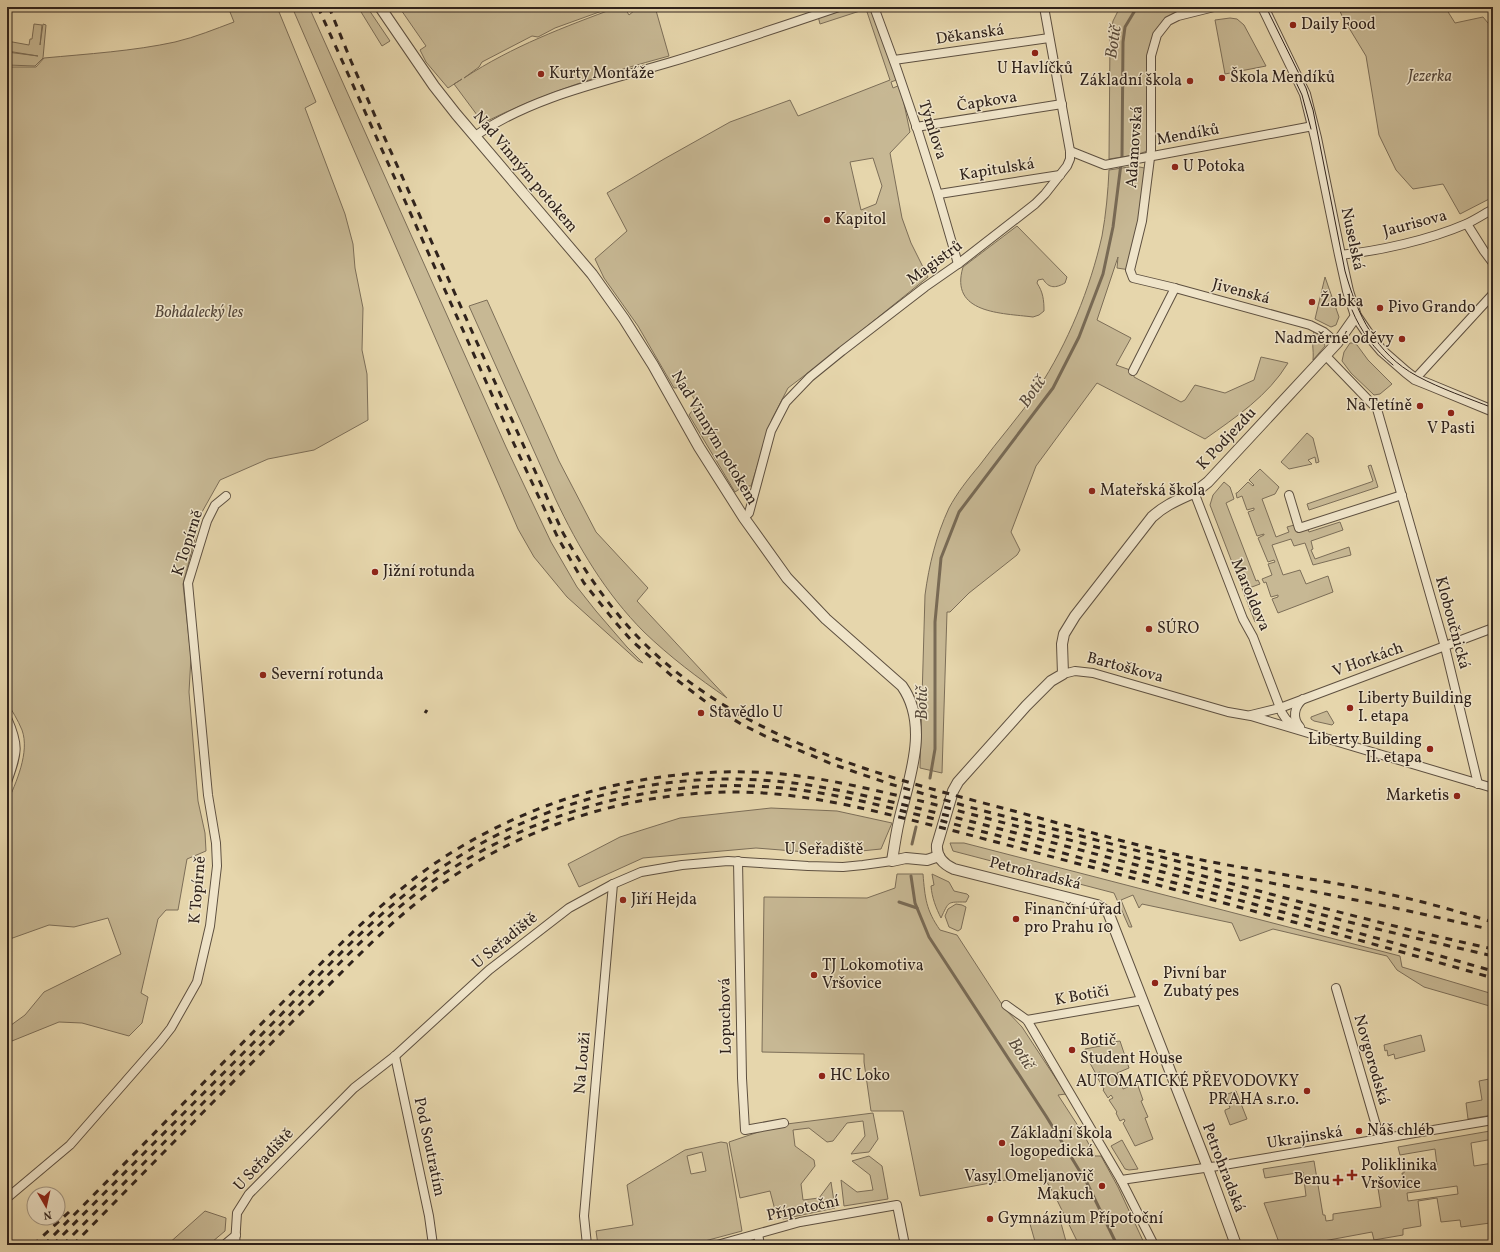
<svg xmlns="http://www.w3.org/2000/svg" width="1500" height="1252" viewBox="0 0 1500 1252" font-family="Vollkorn,serif">
<rect width="100%" height="100%" fill="#e6d6ac"/>
<filter id="stains"><feTurbulence type="fractalNoise" baseFrequency=".005" numOctaves="4"/><feColorMatrix values="0 0 0 0 .2 0 0 0 0 .09 0 0 0 0 .02 0 0 0 .5 -.17"/></filter>
<radialGradient id="worn" r=".72"><stop offset=".6" stop-color="#630" stop-opacity="0"/><stop offset="1" stop-color="#630" stop-opacity=".3"/></radialGradient>
<g fill="#c7b894" stroke="#7c6e58" fill-rule="evenodd">
<path d="M228 7H277L316 102 305 108 345 214 353 244 355 268 363 308 362 350 367 374 368 420 314 450 268 459 220 480 202 512 183 584 191 657 189 692 198 801 205 833 206 851 187 859 178 910H166L158 919 141 993 148 997 142 1023 129 1036 82 1023 59 1022 7 1043V1028L25 1015 44 992 121 954 108 918 74 927 49 925 7 940V803C16 783 30 752 22 730 18 720 12 711 7 702V67H36L44 58C87 54 134 51 175 42 196 37 215 29 234 22Z"/>
<path d="M292 7H309L506 447 551 542 577 587 596 611 627 647 643 663 638 661 567 597 534 557 518 529Z"/>
<path d="M358 7H367L390 41 382 46Z"/>
<path d="M399 7H613L555 28 538 37 532 36 482 62 479 67 464 78C513 46 564 27 618 7H624L629 15 635 10 631 7H655L669 56C606 73 541 94 483 123L454 84 462 79 448 88 426 62 420 50 426 46Z"/>
<path d="M855 7H876L899 79 891 82 893 88 900 85 910 132 890 153 902 218 911 243 928 277 830 356 788 388 772 419 751 486H744L735 492 689 415 697 404 688 388C683 389 679 387 674 388L638 326 604 278 595 259 627 231 607 193 664 159 730 122 790 100 798 116 890 80 866 9 820 24 818 16ZM873 158 882 186 876 204 861 210 850 162Z"/>
<path d="M1120 7H1205L1168 21 1151 56V150L1135 155 1109 159 1110 39 1113 21Z"/>
<path d="M1338 7H1445L1455 23 1483 17 1493 29V197L1460 214 1443 184 1413 189 1396 170 1379 135 1366 56 1343 18Z"/>
<path d="M1230 18 1237 19 1244 25 1266 66 1225 74 1215 20Z"/>
<path d="M34 24 42 25 40 45 43 24 46 25 43 58 35 66 7 65V52L38 56 7 51V41L29 45 30 39H32Z"/>
<path d="M1135 166 1149 169 1130 270 1117 268 1118 257 1097 320 1131 338 1116 365 1133 371 1134 377 1181 402 1185 400 1195 385 1225 393 1254 380 1261 357 1288 363C1268 396 1236 417 1205 439L1097 383 1036 466 1011 532 1020 550 1017 555 969 593 950 612H947L942 773 920 768 925 595C929 565 936 536 949 508 957 493 968 479 979 466 998 440 1020 416 1038 389 1068 343 1090 289 1102 236 1106 214 1108 192 1109 170Z"/>
<path d="M1017 226 1067 277 1065 283C1056 288 1049 289 1043 279L1038 280 1037 283C1043 292 1044 300 1044 311L1039 315 1033 317C1002 313 949 314 963 267Z"/>
<path d="M1325 277 1339 317 1336 325 1331 327 1315 319Z"/>
<path d="M487 300 559 461 596 532 648 588 637 601 727 698C698 678 670 657 644 632 606 594 578 547 555 498L469 306Z"/>
<path d="M1314 331 1322 336 1325 346 1313 360C1314 349 1311 342 1314 331Z"/>
<path d="M1350 343H1354L1357 345 1368 360 1392 384 1380 394 1374 395 1351 373 1342 361 1344 352Z"/>
<path d="M1307 433 1313 438 1319 462 1316 463 1315 457 1308 460 1312 464 1289 469 1281 462Z"/>
<path d="M1371 465 1378 487 1309 510 1307 504 1371 482 1373 481 1368 466Z"/>
<path d="M1260 469 1279 487 1275 494 1262 499 1276 537 1289 532 1287 527 1305 522 1309 532 1340 522 1343 530 1311 541 1313 549 1311 550 1315 559 1349 547 1351 555 1313 565 1305 543 1294 546 1291 539 1272 545 1283 575 1300 570 1306 584 1328 576 1333 592 1278 613 1272 599 1278 597V595L1271 597 1266 582 1264 583 1262 579 1272 575 1268 564 1275 562 1274 560 1268 562 1258 538 1264 535V534L1257 536 1248 512 1254 510V508L1247 510 1242 496 1237 498 1236 493H1237L1248 482 1253 486 1254 485 1249 480Z"/>
<path d="M1224 482 1230 487 1234 499 1226 503 1256 581 1258 580 1260 584 1249 588 1261 619 1255 622 1210 505 1213 495Z"/>
<path d="M1327 711 1334 723 1332 725 1314 721 1311 719V717Z"/>
<path d="M771 808 837 811 892 823 881 849 831 854 756 848 643 858 579 887 568 864 620 837 680 818Z"/>
<path d="M950 843H964L1400 956 1402 967 1493 994V1007L1424 987 1397 970 1387 956 1273 929 1240 941 1232 923 1142 904 1139 908 1133 895 1121 900 1132 927H1129L1114 893 953 851Z"/>
<path d="M897 874H923C925 898 926 910 940 930L957 935 1005 1009 1022 1027 1066 1094 1058 1095 1084 1135 1095 1156H1101L1118 1187 1145 1245H1079L1055 1196 1041 1172 1039 1174 920 1196 903 1111H871L864 1062V1054L762 1052 764 897 867 898 895 888Z"/>
<path d="M932 874 949 882 954 891 967 894 969 896 966 902C947 902 949 901 941 918 936 908 932 898 931 886L934 885Z"/>
<path d="M956 904 962 905 966 907 961 929 958 931 949 927 945 916 948 909Z"/>
<path d="M1421 1035 1425 1051 1395 1059 1394 1054 1388 1056 1387 1050 1385 1051 1384 1045Z"/>
<path d="M1120 1041 1129 1068 1117 1073 1123 1089 1137 1083 1143 1100 1141 1101 1148 1117 1145 1118 1153 1139 1135 1146 1123 1123 1125 1121 1124 1119 1120 1121 1116 1113 1117 1112 1109 1100 1113 1098 1111 1095 1108 1098 1103 1090 1104 1089 1097 1077 1101 1075 1100 1072 1096 1074 1086 1056 1085 1049 1106 1045V1043Z"/>
<path d="M1489 1076H1493V1115L1468 1119 1466 1103 1482 1100 1479 1081 1489 1079Z"/>
<path d="M1236 1091 1247 1119 1230 1125 1225 1112V1110L1230 1108 1225 1095Z"/>
<path d="M873 1113 878 1139 869 1152 851 1154 865 1136 863 1121 847 1123 833 1141 827 1142 809 1128 793 1130 795 1146 814 1160 815 1166 801 1184 803 1200 819 1198 831 1182 835 1208 783 1219 775 1210 770 1191 740 1198 729 1142 779 1125Z"/>
<path d="M1490 1131 1493 1134V1139L1471 1143 1474 1166 1493 1163V1216L1489 1217 1490 1223 1461 1227 1460 1220 1441 1222 1437 1198 1418 1201 1421 1226 1403 1229V1235L1374 1240 1372 1232 1302 1245H1280L1264 1203 1306 1196 1303 1172 1265 1178 1263 1169 1314 1161 1323 1215H1325L1326 1221 1333 1220V1214L1381 1207 1378 1188 1404 1184 1402 1173H1404V1171L1418 1169 1419 1171H1422L1421 1168 1437 1165 1435 1149 1400 1155 1398 1147ZM1457 1186 1458 1194 1408 1201 1407 1193Z"/>
<path d="M1122 1140 1138 1169 1129 1170 1125 1169 1111 1146Z"/>
<path d="M721 1142 727 1143 742 1231 690 1245H598L596 1231 633 1225 627 1185 685 1150ZM702 1152 706 1171 691 1174 687 1156Z"/>
<path d="M869 1156 882 1166 888 1199 844 1206 841 1180 857 1192 873 1190 870 1175 852 1161Z"/>
<path d="M205 1211 226 1218 225 1231 212 1242 195 1245H167Z"/>
<path d="M1059 1216 1067 1245H1036L1030 1224Z"/>
</g>
<g fill="none" stroke-linecap="round" stroke-linejoin="round">
<g stroke="#786a55" stroke-width="3">
<path d="M930 778 935 749V622L941 558 959 512 1053 388 1079 337 1103 274 1113 227 1122 156 1123 42 1125 27 1137 7"/>
<path d="M912 844 916 827"/>
<path d="M911 876 915 903 929 937 1046 1116 1087 1183 1117 1245"/>
<path d="M899 902 917 908"/>
</g>
<g stroke="#5e5040" stroke-width="10">
<g id="minor">
<path d="M874 7C906 91 934 177 958 264"/>
<path d="M1214 7 1178 16 1168 21 1157 35 1151 56V150L1142 221 1130 270 1133 278 1175 288 1310 325 1324 332 1337 343"/>
<path d="M894 60 1049 38"/>
<path d="M916 127 1062 104"/>
<path d="M475 136C533 96 604 82 671 62 727 45 783 26 839 7"/>
<path d="M1070 151 1105 165 1313 126"/>
<path d="M939 194 1060 175"/>
<path d="M1467 224 1484 251 1493 263"/>
<path d="M1340 255C1379 251 1429 240 1466 224 1475 220 1484 214 1493 209"/>
<path d="M1325 355 1377 409 1445 647 1478 784"/>
<path d="M1133 371 1175 288"/>
<path d="M1415 379 1493 294"/>
<path d="M1194 492 1243 619 1253 637 1282 713 1286 719 1297 728"/>
<path d="M1289 495 1299 528 1402 495"/>
<path d="M744 518 749 513 771 431 786 402 810 377 842 351 925 287 958 264 1035 204 1045 194 1067 166 1070 159V151L1044 7"/>
<path d="M1063 674 1075 671 1093 673 1228 712 1251 716 1493 788"/>
<path d="M1251 715 1280 708 1493 628"/>
<path d="M7 718C20 747 17 753 7 782"/>
<path d="M1300 727C1292 718 1294 707 1303 699"/>
<path d="M738 861 742 1078 745 1130 784 1123"/>
<path d="M1336 988 1380 1139"/>
<path d="M1006 1005 1027 1020 1121 1180 1154 1245"/>
<path d="M1027 1020 1143 1000"/>
<path d="M395 1056 429 1216 433 1245"/>
<path d="M1121 1180 1218 1166 1493 1120"/>
<path d="M7 1198 70 1145 160 1042 171 1028 197 982 210 926 217 866 216 843 208 795 188 583 207 521 215 505 226 496"/>
<path d="M758 1234 760 1245"/>
<path d="M224 1245 236 1235"/>
<path d="M235 1245 237 1213 249 1194 354 1088 395 1056 489 970 569 908 613 884 641 872 682 865 728 861 808 866 843 867 863 865 892 861"/>
<path d="M587 1245 584 1216 613 884"/>
<path d="M717 1245 800 1222 897 1205 905 1245"/>
</g>
</g>
<g stroke="#5e5040" stroke-width="12">
<g id="tertiary">
<path d="M380 7 434 86 456 114 592 274 624 319 653 365 699 447 744 518 787 578 826 619 902 686C930 726 909 778 899 821 896 834 894 848 892 861L906 858 927 860 939 856"/>
<path d="M1263 7 1305 94 1316 138 1340 255 1348 291 1356 316 1371 338 1382 351 1406 372 1415 379 1430 385 1493 411"/>
<path d="M1236 1245 1208 1168 1108 912 1097 905 954 869C943 864 936 857 937 845L953 791 958 782 1026 706 1051 681 1063 674 1062 644 1064 634 1075 616 1152 517C1165 505 1178 500 1193 493 1198 490 1203 486 1208 482L1337 343 1356 316"/>
</g>
</g>
<use href="#minor" stroke="#efe4c9" stroke-width="8"/>
<use href="#tertiary" stroke="#efe4c9" stroke-width="10"/>
<g stroke="#30231c" stroke-width="1">
<path d="M1266 7 1306 88 1313 110 1345 271C1357 314 1376 354 1417 376 1441 389 1468 398 1493 408"/>
<path d="M1294 78 1302 95 1311 129"/>
<path d="M1352 310C1361 332 1375 350 1393 365"/>
</g>
<g stroke="#30231c" stroke-width="3" stroke-dasharray="7 7" stroke-linecap="butt">
<path d="M318 7 514 444 558 538 584 583 616 623 632 641 673 677 706 702 741 724 765 736 832 764 890 784 969 807 1227 874 1400 909 1493 930"/>
<path d="M329 7 351 61 382 132 563 533C584 570 607 604 636 635 735 739 880 776 1014 811 1077 828 1139 847 1202 860 1265 873 1329 880 1392 895 1426 902 1459 912 1493 922"/>
<path d="M425 713 427 710"/>
<path d="M33 1245 69 1212"/>
<path d="M44 1245C120 1169 194 1092 270 1015 322 963 373 907 434 864 532 797 652 765 771 773 823 777 874 790 925 802 978 816 1031 830 1085 844 1220 880 1356 919 1493 949"/>
<path d="M53 1245C124 1173 196 1101 267 1029 322 973 375 912 441 868 534 805 647 773 760 780 815 783 868 796 921 809 982 824 1043 840 1103 856 1185 878 1267 900 1349 922 1397 934 1445 945 1493 956"/>
<path d="M63 1245C134 1173 204 1102 275 1030 328 976 379 917 442 875 549 804 679 772 807 791 845 796 882 806 919 815 977 830 1034 845 1092 861 1226 896 1360 933 1493 971"/>
<path d="M73 1245C148 1168 224 1091 300 1014 348 967 393 916 449 879 535 822 636 791 740 792 805 793 868 809 931 825 986 839 1040 854 1095 868 1228 904 1361 940 1493 978"/>
</g>
</g>
<g fill="#8f2418" stroke="#efe4c9" stroke-width="1.5">
<circle cx="1293" cy="25" r="4"/>
<circle cx="1035" cy="53" r="4"/>
<circle cx="541" cy="74" r="4"/>
<circle cx="1222" cy="78" r="4"/>
<circle cx="1190" cy="81" r="4"/>
<circle cx="1175" cy="167" r="4"/>
<circle cx="827" cy="220" r="4"/>
<circle cx="1312" cy="302" r="4"/>
<circle cx="1380" cy="308" r="4"/>
<circle cx="1402" cy="339" r="4"/>
<circle cx="1420" cy="406" r="4"/>
<circle cx="1451" cy="413" r="4"/>
<circle cx="1092" cy="491" r="4"/>
<circle cx="375" cy="572" r="4"/>
<circle cx="1149" cy="629" r="4"/>
<circle cx="263" cy="675" r="4"/>
<circle cx="1350" cy="708" r="4"/>
<circle cx="701" cy="713" r="4"/>
<circle cx="1430" cy="749" r="4"/>
<circle cx="1457" cy="796" r="4"/>
<circle cx="623" cy="900" r="4"/>
<circle cx="1016" cy="919" r="4"/>
<circle cx="814" cy="975" r="4"/>
<circle cx="1155" cy="983" r="4"/>
<circle cx="1072" cy="1050" r="4"/>
<circle cx="822" cy="1076" r="4"/>
<circle cx="1307" cy="1091" r="4"/>
<circle cx="1359" cy="1131" r="4"/>
<circle cx="1002" cy="1143" r="4"/>
<path d="M1350 1169h4v4h4v4h-4v4h-4v-4h-4v-4h4z"/>
<path d="M1336 1174h4v4h4v4h-4v4h-4v-4h-4v-4h4z"/>
<circle cx="1102" cy="1186" r="4"/>
<circle cx="990" cy="1219" r="4"/>
</g>
<g text-anchor="middle" dominant-baseline="central" stroke-width="3" stroke-linejoin="round" paint-order="stroke">
<g font-size="16" fill="#30231c" stroke="#efe4c9" text-anchor="start">
<text x="1301" y="25">Daily Food</text>
<text x="1035" y="69" text-anchor="middle">U Havlíčků</text>
<text x="549" y="74">Kurty Montáže</text>
<text x="1230" y="78">Škola Mendíků</text>
<text x="1182" y="81" text-anchor="end">Základní škola</text>
<text x="1183" y="167">U Potoka</text>
<text x="835" y="220">Kapitol</text>
<text x="1320" y="302">Žabka</text>
<text x="1388" y="308">Pivo Grando</text>
<text x="1394" y="339" text-anchor="end">Nadměrné oděvy</text>
<text x="1412" y="406" text-anchor="end">Na Tetíně</text>
<text x="1451" y="429" text-anchor="middle">V Pasti</text>
<text x="1100" y="491">Mateřská škola</text>
<text x="383" y="572">Jižní rotunda</text>
<text x="1157" y="629">SÚRO</text>
<text x="271" y="675">Severní rotunda</text>
<text x="1358" y="699">Liberty Building<tspan x="1358" dy="18">I. etapa</tspan></text>
<text x="709" y="713">Stavědlo U</text>
<text x="1422" y="740" text-anchor="end">Liberty Building<tspan x="1422" dy="18">II. etapa</tspan></text>
<text x="1449" y="796" text-anchor="end">Marketis</text>
<text x="631" y="900">Jiří Hejda</text>
<text x="1024" y="910">Finanční úřad<tspan x="1024" dy="18">pro Prahu 10</tspan></text>
<text x="822" y="966">TJ Lokomotiva<tspan x="822" dy="18">Vršovice</tspan></text>
<text x="1163" y="974">Pivní bar<tspan x="1163" dy="18">Zubatý pes</tspan></text>
<text x="1080" y="1041">Botič<tspan x="1080" dy="18">Student House</tspan></text>
<text x="830" y="1076">HC Loko</text>
<text x="1299" y="1082" text-anchor="end">AUTOMATICKÉ PŘEVODOVKY<tspan x="1299" dy="18">PRAHA s.r.o.</tspan></text>
<text x="1367" y="1131">Náš chléb</text>
<text x="1010" y="1134">Základní škola<tspan x="1010" dy="18">logopedická</tspan></text>
<text x="1361" y="1166">Poliklinika<tspan x="1361" dy="18">Vršovice</tspan></text>
<text x="1094" y="1177" text-anchor="end">Vasyl Omeljanovič<tspan x="1094" dy="18">Makuch</tspan></text>
<text x="1330" y="1180" text-anchor="end">Benu</text>
<text x="998" y="1219">Gymnázium Přípotoční</text>
</g>
<g font-size="16" fill="#30231c" stroke="#efe4c9">
<text transform="translate(970 35) rotate(-8)">Děkanská</text>
<text transform="translate(987 102) rotate(-9)">Čapkova</text>
<text transform="translate(932 130) rotate(72)">Týmlova</text>
<text transform="translate(1188 135) rotate(-10)">Mendíků</text>
<text transform="translate(1135 147) rotate(-86)">Adamovská</text>
<text transform="translate(997 170) rotate(-9)">Kapitulská</text>
<text transform="translate(525 172) rotate(50)">Nad Vinným potokem</text>
<text transform="translate(1415 224) rotate(-15)">Jaurisova</text>
<text transform="translate(1352 239) rotate(78)">Nuselská</text>
<text transform="translate(935 263) rotate(-36)">Magistrů</text>
<text transform="translate(1241 292) rotate(15)">Jivenská</text>
<text transform="translate(714 438) rotate(59)">Nad Vinným potokem</text>
<text transform="translate(1227 439) rotate(-47)">K Podjezdu</text>
<text transform="translate(188 543) rotate(-72)">K Topírně</text>
<text transform="translate(1250 595) rotate(67)">Maroldova</text>
<text transform="translate(1452 623) rotate(75)">Kloboučnická</text>
<text transform="translate(1368 660) rotate(-20)">V Horkách</text>
<text transform="translate(1125 668) rotate(15)">Bartoškova</text>
<text x="824" y="850">U Seřadiště</text>
<text transform="translate(1035 874) rotate(14)">Petrohradská</text>
<text transform="translate(198 890) rotate(-85)">K Topírně</text>
<text transform="translate(505 941) rotate(-39)">U Seřadiště</text>
<text transform="translate(1082 996) rotate(-10)">K Botiči</text>
<text transform="translate(726 1016) rotate(-91)">Lopuchová</text>
<text transform="translate(1371 1060) rotate(74)">Novgorodská</text>
<text transform="translate(583 1063) rotate(-85)">Na Louži</text>
<text transform="translate(1305 1138) rotate(-9)">Ukrajinská</text>
<text transform="translate(429 1147) rotate(78)">Pod Soutratím</text>
<text transform="translate(264 1160) rotate(-47)">U Seřadiště</text>
<text transform="translate(1223 1168) rotate(69)">Petrohradská</text>
<text transform="translate(803 1209) rotate(-12)">Přípotoční</text>
</g>
<g font-size="16" font-style="italic" fill="#56483a" stroke="#efe4c9">
<text x="1430" y="77">Jezerka</text>
<text x="199" y="313">Bohdalecký les</text>
</g>
<g font-size="17" font-style="italic" fill="#5a4c3d" stroke="#efe4c9">
<text transform="translate(1114 42) rotate(-82)">Botič</text>
<text transform="translate(1033 392) rotate(-55)">Botič</text>
<text transform="translate(922 703) rotate(-90)">Botič</text>
<text transform="translate(1021 1054) rotate(57)">Botič</text>
</g>
</g>
<rect width="1500" height="1252" fill="none" stroke="#e6d6ac" stroke-width="24"/>
<rect x="8" y="8" width="1484" height="1236" fill="none" stroke="#30231c" stroke-width="2"/>
<rect x="12" y="12" width="1476" height="1228" fill="none" stroke="#30231c"/>
<g transform="translate(46 1206) rotate(171)"><circle r="19" fill="#efe4c9" stroke="#a39784"/>
<path d="M0-3L7 15L0 10L-7 15Z" fill="#8f2418"/>
<text y="-6" font-size="11" font-weight="bold" text-anchor="middle" fill="#30231c">N</text>
</g>
<rect width="100%" height="100%" filter="url(#stains)"/>
<rect width="100%" height="100%" fill="url(#worn)"/>
</svg>
